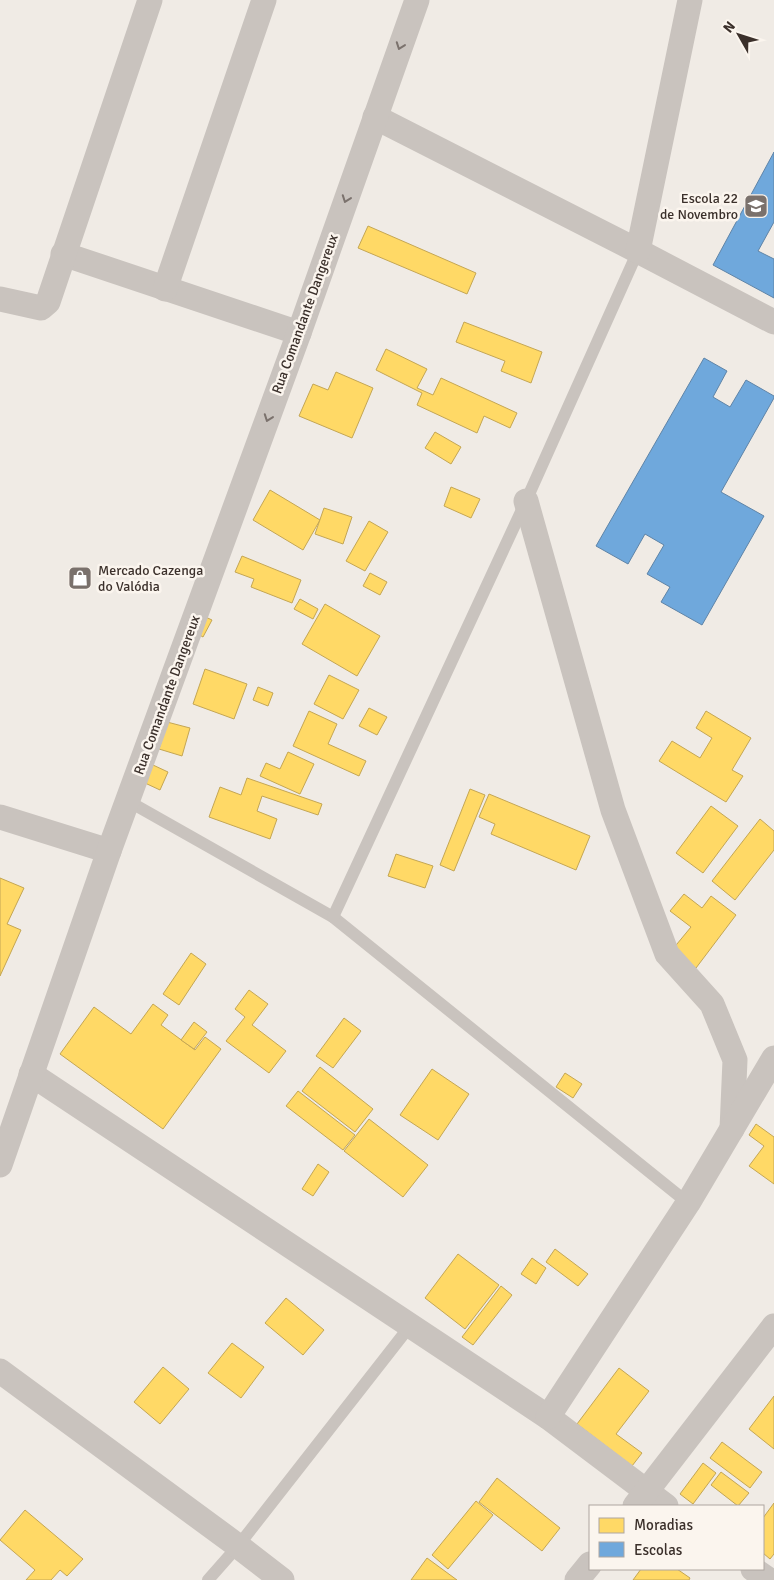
<svg xmlns="http://www.w3.org/2000/svg" width="774" height="1580" viewBox="0 0 774 1580" font-family="Signika,sans-serif">
<rect width="100%" height="100%" fill="#f0ebe5"/>
<g fill="#ffd966" stroke="#c4a654">
<path d="M368 226 476 273 467 294 358 248Z"/>
<path d="M464 322 542 352 531 383 501 371 505 361 456 342Z"/>
<path d="M386 349 427 369 417 388 433 395 441 378 517 413 510 428 484 416 477 433 417 405 422 393 376 370Z"/>
<path d="M336 372 373 388 352 438 299 416 313 384 328 390Z"/>
<path d="M435 432 461 447 451 464 425 448Z"/>
<path d="M451 487 480 499 471 518 444 506Z"/>
<path d="M270 490 320 520 303 550 253 520Z"/>
<path d="M324 508 352 517 343 544 315 534Z"/>
<path d="M369 521 388 532 365 571 346 561Z"/>
<path d="M242 556 301 580 292 603 251 587 254 579 235 572Z"/>
<path d="M370 573 387 582 380 595 363 586Z"/>
<path d="M300 599 318 609 313 619 294 609Z"/>
<path d="M325 604 380 636 357 676 302 644Z"/>
<path d="M199 614 212 620 203 637 191 630Z"/>
<path d="M205 669 247 684 234 719 193 704Z"/>
<path d="M329 675 359 690 343 719 314 704Z"/>
<path d="M258 687 273 693 268 706 253 700Z"/>
<path d="M369 708 387 717 377 735 359 726Z"/>
<path d="M309 711 337 724 328 744 366 761 359 776 293 746Z"/>
<path d="M706 711 751 738 732 770 743 776 726 802 659 761 672 741 700 758 712 738 696 728Z"/>
<path d="M167 722 190 728 182 756 159 749Z"/>
<path d="M288 752 314 764 300 794 260 776 266 763 280 769Z"/>
<path d="M153 765 168 772 160 790 145 783Z"/>
<path d="M247 778 322 804 318 815 262 796 257 811 277 819 270 839 209 817 220 787 241 795Z"/>
<path d="M470 789 485 795 454 871 440 865Z"/>
<path d="M489 794 590 836 576 870 491 834 495 824 479 817Z"/>
<path d="M711 806 738 826 703 873 676 853Z"/>
<path d="M760 819 774 831V850L735 900 712 881Z"/>
<path d="M396 854 433 866 425 888 388 876Z"/>
<path d="M0 878 24 888 7 924 21 930 0 976Z"/>
<path d="M684 894 702 908 711 896 736 915 696 968 672 950 691 927 670 911Z"/>
<path d="M191 953 206 964 179 1005 163 994Z"/>
<path d="M249 990 268 1004 252 1025 286 1051 269 1073 226 1041 245 1017 235 1009Z"/>
<path d="M153 1004 168 1015 161 1025 195 1050 205 1037 221 1049 163 1129 60 1054 94 1007 131 1034Z"/>
<path d="M344 1018 361 1031 333 1068 316 1056Z"/>
<path d="M194 1022 207 1032 194 1049 181 1040Z"/>
<path d="M320 1067 373 1109 355 1132 302 1091Z"/>
<path d="M432 1069 469 1094 438 1140 400 1115Z"/>
<path d="M565 1073 582 1084 573 1098 556 1087Z"/>
<path d="M298 1091 355 1135 343 1150 286 1106Z"/>
<path d="M369 1119 428 1165 403 1197 344 1151Z"/>
<path d="M756 1124 774 1137V1184L749 1166 764 1146 749 1135Z"/>
<path d="M318 1164 329 1172 313 1196 302 1189Z"/>
<path d="M555 1249 588 1274 578 1286 546 1262Z"/>
<path d="M458 1254 499 1285 465 1329 425 1298Z"/>
<path d="M532 1258 546 1268 536 1284 521 1274Z"/>
<path d="M501 1286 512 1295 473 1345 462 1337Z"/>
<path d="M286 1298 324 1330 303 1355 265 1323Z"/>
<path d="M232 1343 264 1367 241 1398 208 1373Z"/>
<path d="M163 1367 189 1389 160 1424 134 1402Z"/>
<path d="M619 1368 649 1391 616 1434 642 1453 632 1466 577 1424Z"/>
<path d="M774 1396V1449L749 1429Z"/>
<path d="M722 1442 762 1472 750 1488 710 1458Z"/>
<path d="M703 1463 716 1473 693 1504 680 1494Z"/>
<path d="M721 1472 749 1493 738 1506 711 1485Z"/>
<path d="M497 1478 560 1528 542 1551 479 1502Z"/>
<path d="M476 1501 493 1515 448 1569 432 1555Z"/>
<path d="M774 1503V1554L770 1559 763 1553V1518Z"/>
<path d="M25 1510 83 1559 67 1576 60 1570 51 1580H26L35 1570 0 1540Z"/>
<path d="M427 1558 457 1580H411Z"/>
<path d="M641 1569H677L690 1578 689 1580H633Z"/>
</g>
<g fill="#6fa8dc" stroke="#5f84a7">
<path d="M774 152V222L758 251 774 259V298L713 265Z"/>
<path d="M704 358 727 371 713 397 730 407 746 380 774 396V398L721 492 764 516 702 625 661 602 670 587 647 574 664 545 645 534 628 564 596 546Z"/>
</g>
<g fill="none" stroke-linecap="round" stroke-linejoin="round">
<g stroke="#c9c3be" stroke-width="12">
<path d="M128 801 333 917 688 1203"/>
<path d="M333 917 526 501 638 251"/>
<path d="M208 1580 238 1546 410 1326"/>
</g>
<g stroke="#c9c3be" stroke-width="25">
<path d="M375 117 638 251 774 322"/>
<path d="M638 251 690 0"/>
<path d="M63 254 299 333"/>
<path d="M165 289 264 0"/>
<path d="M0 299 41 308 48 302 150 0"/>
<path d="M526 501 613 810 667 954 712 1004 735 1060 732 1129"/>
<path d="M0 817 109 851"/>
<path d="M31 1074 548 1417 666 1506"/>
<path d="M0 1165 109 851 299 333 417 0"/>
<path d="M0 1371 238 1546 282 1580"/>
<path d="M548 1417 688 1203 774 1058"/>
<path d="M635 1506 774 1326"/>
<path d="M753 1569 769 1580"/>
<path d="M577 1580 590 1564"/>
</g>
</g>
<defs><path id="oneway-chevron" d="M-2-3.5L2.5 0L-2 3.5" fill="none" stroke-width="1.6" stroke-linecap="round" stroke-linejoin="round" transform="scale(1.25)"/></defs>
<g stroke="#7b726d">
<use href="#oneway-chevron" transform="translate(400 46) rotate(110)"/>
<use href="#oneway-chevron" transform="translate(346 199) rotate(110)"/>
<use href="#oneway-chevron" transform="translate(268 418) rotate(110)"/>
</g>
<defs>
<g id="school-square" transform="scale(1.25)"><rect x="-9" y="-9" width="18" height="18" rx="4" fill="#7a716c" stroke="#fbf5ee"/><path d="M0-5L7-2L0 1L-7-2ZM-4 1L0 2.5L4 1V4Q0 6-4 4Z" fill="#fff"/></g>
<g id="shop-square" transform="scale(1.25)"><rect x="-9" y="-9" width="18" height="18" rx="4" fill="#7a716c" stroke="#fbf5ee"/><path d="M-5-2.5h2.3a2.7 3.5 0 0 1 5.4 0H5L5.5 6h-11ZM-1.5-2.5h3a1.5 2.3 0 0 0-3 0Z" fill="#fff"/></g>
</defs>
<g fill-rule="evenodd">
<use href="#school-square" x="756" y="206"/>
<use href="#shop-square" x="80" y="578"/>
</g>
<g text-anchor="middle" dominant-baseline="central" stroke-width="5" stroke-linejoin="round" paint-order="stroke">
<g font-size="14" fill="#3b302b" stroke="#fbf5ee" text-anchor="end">
<text x="738" y="198">Escola 22<tspan x="738" dy="16">de Novembro</tspan></text>
<text x="98" y="570" text-anchor="start">Mercado Cazenga<tspan x="98" dy="16">do Valódia</tspan></text>
</g>
<g font-size="14" fill="#3b302b" stroke="#fbf5ee">
<text transform="translate(305 314) rotate(-70)">Rua Comandante Dangereux</text>
<text transform="translate(167 695) rotate(-70)">Rua Comandante Dangereux</text>
</g>
</g>
<rect x="589" y="1505" width="175" height="65" fill="#fbf5ee" stroke="#aea6a0"/>
<rect x="599" y="1518" width="25" height="15" fill="#ffd966" stroke="#aea6a0"/>
<text x="634" y="1530" font-size="15" fill="#3b302b">Moradias</text>
<rect x="599" y="1542" width="25" height="15" fill="#6fa8dc" stroke="#aea6a0"/>
<text x="634" y="1555" font-size="15" fill="#3b302b">Escolas</text>
<g transform="translate(739 35) rotate(309)" stroke="#fbf5ee" stroke-width="4" paint-order="stroke">
<path d="M0-4L9 19L0 12L-9 19Z" fill="#3b302b"/>
<text y="-8" font-size="14" font-weight="bold" text-anchor="middle" fill="#3b302b">N</text>
</g>
</svg>
